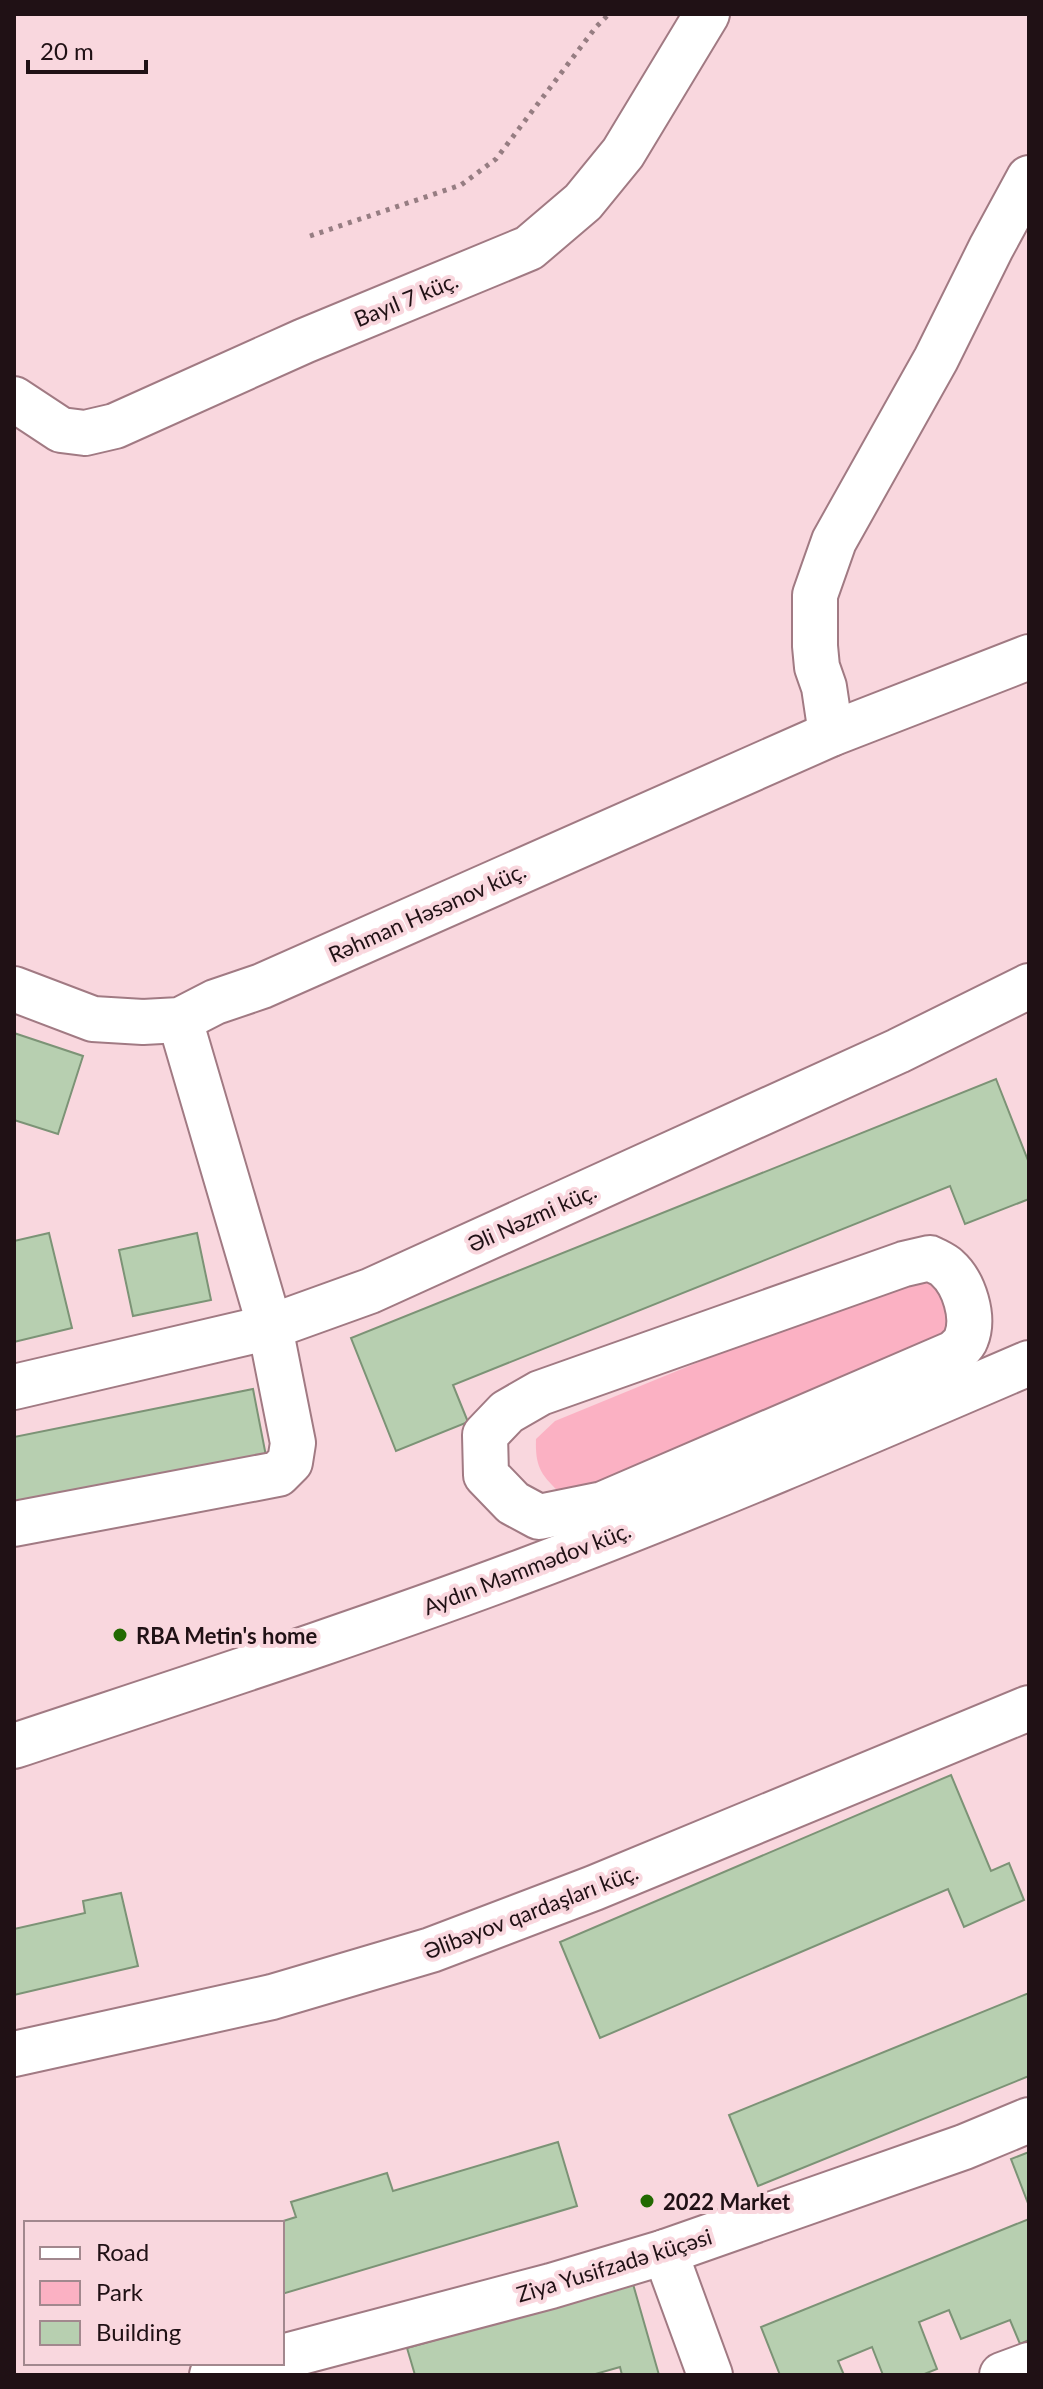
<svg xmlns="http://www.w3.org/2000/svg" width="1043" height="2389" viewBox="0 0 1043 2389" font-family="Lato,sans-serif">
<rect width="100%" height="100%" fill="#f9d7de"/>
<path fill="#fbb1c3" d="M918 1272H935L960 1329 615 1480 561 1494C541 1475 535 1467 536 1439L555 1421Z"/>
<g fill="#b7cfb0" stroke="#7c9376" stroke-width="2">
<path d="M14 1033 83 1056 58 1134 14 1120Z"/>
<path d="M996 1079 1029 1163V1199L965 1224 950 1186 453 1385 468 1422 396 1451 351 1338Z"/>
<path d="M49 1233 72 1328 14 1342V1241Z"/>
<path d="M197 1233 211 1300 133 1316 119 1250Z"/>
<path d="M253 1389 266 1456 14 1506V1437Z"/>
<path d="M951 1775 991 1871 1009 1863 1024 1900 964 1927 948 1889 600 2038 560 1942Z"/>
<path d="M121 1893 138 1966 14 1995V1929L85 1913 83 1901Z"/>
<path d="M1029 1993V2076L758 2186 729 2115Z"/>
<path d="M558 2142 577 2206 282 2294V2223H277L296 2217 291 2202 387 2173 393 2191Z"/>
<path d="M1029 2152V2206L1011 2159Z"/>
<path d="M1029 2219V2340L1020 2344 1010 2320 961 2339 949 2310 919 2322 937 2369 922 2375H883L872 2347 838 2361 844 2375H780L761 2327Z"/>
<path d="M633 2284 659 2375H622L620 2367 592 2375H415L407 2348Z"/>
</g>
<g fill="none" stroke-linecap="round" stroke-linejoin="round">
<g stroke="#a17a83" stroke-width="48">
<g id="minor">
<path d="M14 399 61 430 85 433 115 426 304 341 529 248 583 202 623 153 707 14"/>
<path d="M831 734 824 687 817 667 815 646V595L834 541 936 359 991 248 1029 178"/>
<path d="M14 989 93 1019 143 1022 180 1020 215 1002 262 986 831 734 1029 657"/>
<path d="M930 1258C935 1261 943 1264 947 1268 964 1283 975 1317 966 1339 964 1345 958 1349 954 1353L603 1504 539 1517 513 1503 486 1475 485 1435 507 1412 540 1393 904 1264Z"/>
<path d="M14 1387 270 1327 370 1291 898 1051 1029 986"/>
<path d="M14 1524 278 1474 290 1462 293 1443 270 1327 180 1020"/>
<path d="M14 1746C185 1689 356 1634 524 1571 695 1507 862 1435 1029 1363"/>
<path d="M14 2054 272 1997 431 1950 594 1888 1029 1708"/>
<path d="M665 2252 710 2375"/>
<path d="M282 2357 551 2286 665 2252 964 2147 1029 2120"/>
<path d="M212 2375 261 2363"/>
<path d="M1002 2375 1029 2365"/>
</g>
</g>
<path stroke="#967d82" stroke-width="5" stroke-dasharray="4 6" stroke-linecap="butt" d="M310 236 461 185 496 159 596 27 609 14"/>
<use href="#minor" stroke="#fff" stroke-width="44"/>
</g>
<g fill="#226901" stroke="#f9d7de" stroke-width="3">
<circle cx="120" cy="1635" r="8"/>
<circle cx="647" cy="2201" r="8"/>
</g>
<g text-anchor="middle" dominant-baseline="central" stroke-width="8" stroke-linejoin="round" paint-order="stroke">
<g font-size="22" fill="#201115" stroke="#f9d7de">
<text transform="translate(406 299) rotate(-22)">Bayıl 7 küç.</text>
<text transform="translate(427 912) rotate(-24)">Rəhman Həsənov küç.</text>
<text transform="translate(532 1217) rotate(-24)">Əli Nəzmi küç.</text>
<text transform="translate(527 1568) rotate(-21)">Aydın Məmmədov küç.</text>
<text transform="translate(531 1911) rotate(-21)">Əlibəyov qardaşları küç.</text>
<text transform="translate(614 2265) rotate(-17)">Ziya Yusifzadə küçəsi</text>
</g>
<g font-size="22" font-weight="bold" fill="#201115" stroke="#f9d7de" text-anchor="start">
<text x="136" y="1635">RBA Metin's home</text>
<text x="663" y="2201">2022 Market</text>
</g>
</g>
<rect width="1043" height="2389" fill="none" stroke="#201115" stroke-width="32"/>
<rect x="24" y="2221" width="260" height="144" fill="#f9d7de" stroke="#a2888e" stroke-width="2"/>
<rect x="40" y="2247" width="40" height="12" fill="#ffffff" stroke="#a2888e" stroke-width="2"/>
<text x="96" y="2261" font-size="24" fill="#201115">Road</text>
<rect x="40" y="2281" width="40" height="24" fill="#fbb1c3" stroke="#a2888e" stroke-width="2"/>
<text x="96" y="2301" font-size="24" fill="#201115">Park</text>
<rect x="40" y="2321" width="40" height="24" fill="#b7cfb0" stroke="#a2888e" stroke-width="2"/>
<text x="96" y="2341" font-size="24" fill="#201115">Building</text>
<path d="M28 60v12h118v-12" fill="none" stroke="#201115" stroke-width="4"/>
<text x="40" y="60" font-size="24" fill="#201115" stroke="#f9d7de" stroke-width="6" paint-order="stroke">20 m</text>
</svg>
